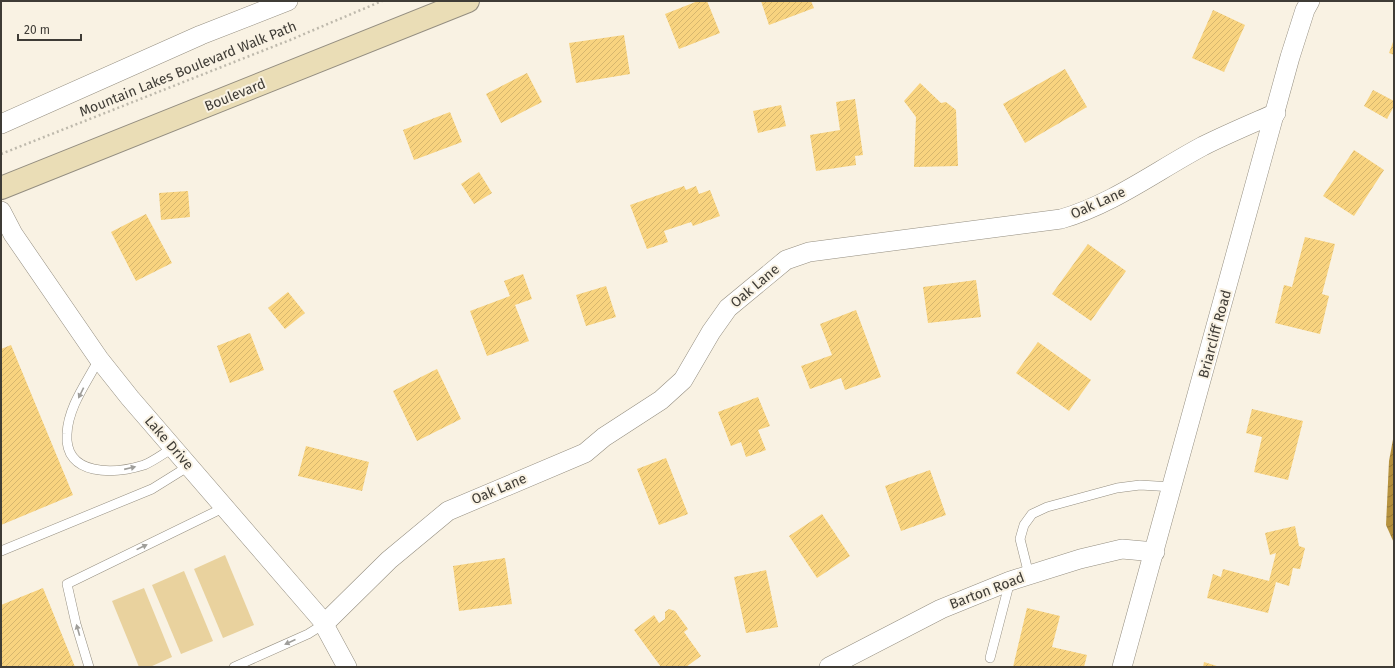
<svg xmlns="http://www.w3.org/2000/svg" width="1395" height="668" viewBox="0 0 1395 668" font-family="'Fira Sans',sans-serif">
<defs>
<pattern id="water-waves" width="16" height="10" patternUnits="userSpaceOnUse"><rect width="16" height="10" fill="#b6923e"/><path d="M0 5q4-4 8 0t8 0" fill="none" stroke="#957835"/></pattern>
<pattern id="building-hatch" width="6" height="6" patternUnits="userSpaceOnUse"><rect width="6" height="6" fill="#f8d37f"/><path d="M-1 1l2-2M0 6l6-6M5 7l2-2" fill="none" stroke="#d6b66e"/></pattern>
</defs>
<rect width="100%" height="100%" fill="#f9f2e3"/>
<g fill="#e9d29e">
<path d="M225 555 254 625 223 638 194 569Z"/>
<path d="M184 571 213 641 181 654 152 585Z"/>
<path d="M144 588 172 657 150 667H139L112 601Z"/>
</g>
<path fill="url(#water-waves)" d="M1394 434V543L1386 525 1389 461Z"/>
<g fill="url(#building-hatch)">
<path d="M698 1H707L720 33 679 49 665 14Z"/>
<path d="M761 1H811L814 8 769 25Z"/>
<path d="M1213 10 1245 25 1224 72 1192 58Z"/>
<path d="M624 35 630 74 576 83 569 43Z"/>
<path d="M1394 39V55L1389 53Z"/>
<path d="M1065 69 1087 107 1025 143 1003 104Z"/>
<path d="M527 73 542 102 501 123 486 94Z"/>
<path d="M920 83 941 103 946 102 956 110 958 166 914 167 916 117 904 101Z"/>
<path d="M1373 90 1394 101V106L1387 119 1364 106Z"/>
<path d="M855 99 863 155 855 156 856 165 816 171 810 135 840 130 836 102Z"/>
<path d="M781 105 786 126 758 133 753 111Z"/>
<path d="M450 112 462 142 414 160 403 130Z"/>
<path d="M1354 150 1384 170 1354 216 1323 196Z"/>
<path d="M479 172 492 193 474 204 461 184Z"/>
<path d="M684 186 686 190 696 186 699 194 710 190 720 216 693 226 691 222 664 231 668 242 647 249 630 205Z"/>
<path d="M188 191 190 217 161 220 159 193Z"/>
<path d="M146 214 172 263 136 281 111 232Z"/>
<path d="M1305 237 1335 244 1322 294 1329 296 1320 334 1275 323 1284 285 1292 287Z"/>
<path d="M1088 244 1126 271 1091 321 1052 294Z"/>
<path d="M523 274 532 299 515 305 529 341 487 356 470 311 510 296 504 281Z"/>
<path d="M976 280 981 317 928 323 923 287Z"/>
<path d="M606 286 616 317 586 326 576 295Z"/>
<path d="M288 292 305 313 285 329 268 308Z"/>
<path d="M856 310 881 377 845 390 841 378 810 389 801 366 832 355 820 324Z"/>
<path d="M250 333 264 370 230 383 217 346Z"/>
<path d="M1038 342 1091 380 1069 411 1016 373Z"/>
<path d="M11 345 73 495 1 525V349Z"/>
<path d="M437 369 461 419 417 441 393 391Z"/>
<path d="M758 397 770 426 758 430 766 450 746 457 741 442 731 446 718 412Z"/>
<path d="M1252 409 1303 421 1288 480 1254 472 1262 437 1246 433Z"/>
<path d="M306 446 369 462 362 491 298 476Z"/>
<path d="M666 458 688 514 659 525 637 469Z"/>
<path d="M930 470 946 515 901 531 885 486Z"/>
<path d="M822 514 850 556 817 578 789 536Z"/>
<path d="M1295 526 1299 546 1305 548 1300 569 1293 568 1289 586 1276 582 1268 613 1207 598 1213 574 1221 577 1223 569 1269 581 1276 553 1270 555 1265 533Z"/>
<path d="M505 558 512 604 459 611 453 566Z"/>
<path d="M766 570 778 627 746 633 734 577Z"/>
<path d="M43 588 75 667H1V605Z"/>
<path d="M1027 608 1060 616 1052 647 1087 655 1084 667H1013Z"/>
<path d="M669 609 675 611 688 629 684 632 701 656 686 667H661L634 630 654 615 659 623 665 619V612Z"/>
<path d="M1204 662 1220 667H1203Z"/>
</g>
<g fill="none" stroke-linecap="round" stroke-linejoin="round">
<g stroke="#948e80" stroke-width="10">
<g id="service">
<path d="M99 359C87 382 68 407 67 434 64 477 115 474 144 465 154 461 164 453 173 448"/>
<path d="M1 551 152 489 189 466"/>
<path d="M1029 575 1020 539 1024 525 1032 514 1047 507 1117 488 1140 485 1173 487"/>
<path d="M990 658 1010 581"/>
<path d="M89 667 76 624 67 584 225 507"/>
<path d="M234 667 308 634 324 624"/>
</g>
</g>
<g stroke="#948e80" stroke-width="20">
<g id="minor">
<path d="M1 124 201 35 288 1"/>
<path d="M1 211 13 234 99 359 130 398 321 619 347 667"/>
<path d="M324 624 389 560 448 511 585 453 604 437 661 400 683 380 711 332 728 308 786 260 809 252 1061 219C1113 204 1156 171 1203 146 1227 134 1251 124 1276 113"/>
<path d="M829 667 941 609 1010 581 1080 559 1122 549 1155 552"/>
<path d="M1122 667 1290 57 1305 10 1310 1"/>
</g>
</g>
<g stroke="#948e80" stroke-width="24">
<path id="secondary" d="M1 188 468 1"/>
</g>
<path stroke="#beb9ac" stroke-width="2.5" stroke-dasharray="2 3" stroke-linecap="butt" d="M1 154 290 40 382 1"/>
<use href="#service" stroke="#fff" stroke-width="9"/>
<use href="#minor" stroke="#fff" stroke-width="19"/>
<use href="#secondary" stroke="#eaddb6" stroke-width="22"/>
</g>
<defs><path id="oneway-solid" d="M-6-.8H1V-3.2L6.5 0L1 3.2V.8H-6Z"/></defs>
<g fill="#9f9e9a">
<use href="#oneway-solid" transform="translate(81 393) rotate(116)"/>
<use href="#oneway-solid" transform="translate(130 468) rotate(-13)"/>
<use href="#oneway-solid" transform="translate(142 547) rotate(-26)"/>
<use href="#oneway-solid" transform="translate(78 630) rotate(-106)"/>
<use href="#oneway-solid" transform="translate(290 642) rotate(156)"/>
</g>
<g text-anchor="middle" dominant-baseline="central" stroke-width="4" stroke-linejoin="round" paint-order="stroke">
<g font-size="14" fill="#3f3c36" stroke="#f9f2e3">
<text transform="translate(188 69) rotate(-22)">Mountain Lakes Boulevard Walk Path</text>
<text transform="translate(235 95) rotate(-22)">Boulevard</text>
<text transform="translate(1098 203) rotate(-24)">Oak Lane</text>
<text transform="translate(755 286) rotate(-40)">Oak Lane</text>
<text transform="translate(1215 334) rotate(-75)">Briarcliff Road</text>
<text transform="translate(169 443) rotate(49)">Lake Drive</text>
<text transform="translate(499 489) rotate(-23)">Oak Lane</text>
<text transform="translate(987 591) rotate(-21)">Barton Road</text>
</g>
</g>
<rect width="1395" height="668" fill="none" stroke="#3f3c36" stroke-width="4"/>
<path d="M18 34v6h63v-6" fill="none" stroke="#3f3c36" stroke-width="2"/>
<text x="24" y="34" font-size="12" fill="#3f3c36" stroke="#f9f2e3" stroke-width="3" paint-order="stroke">20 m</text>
</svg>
